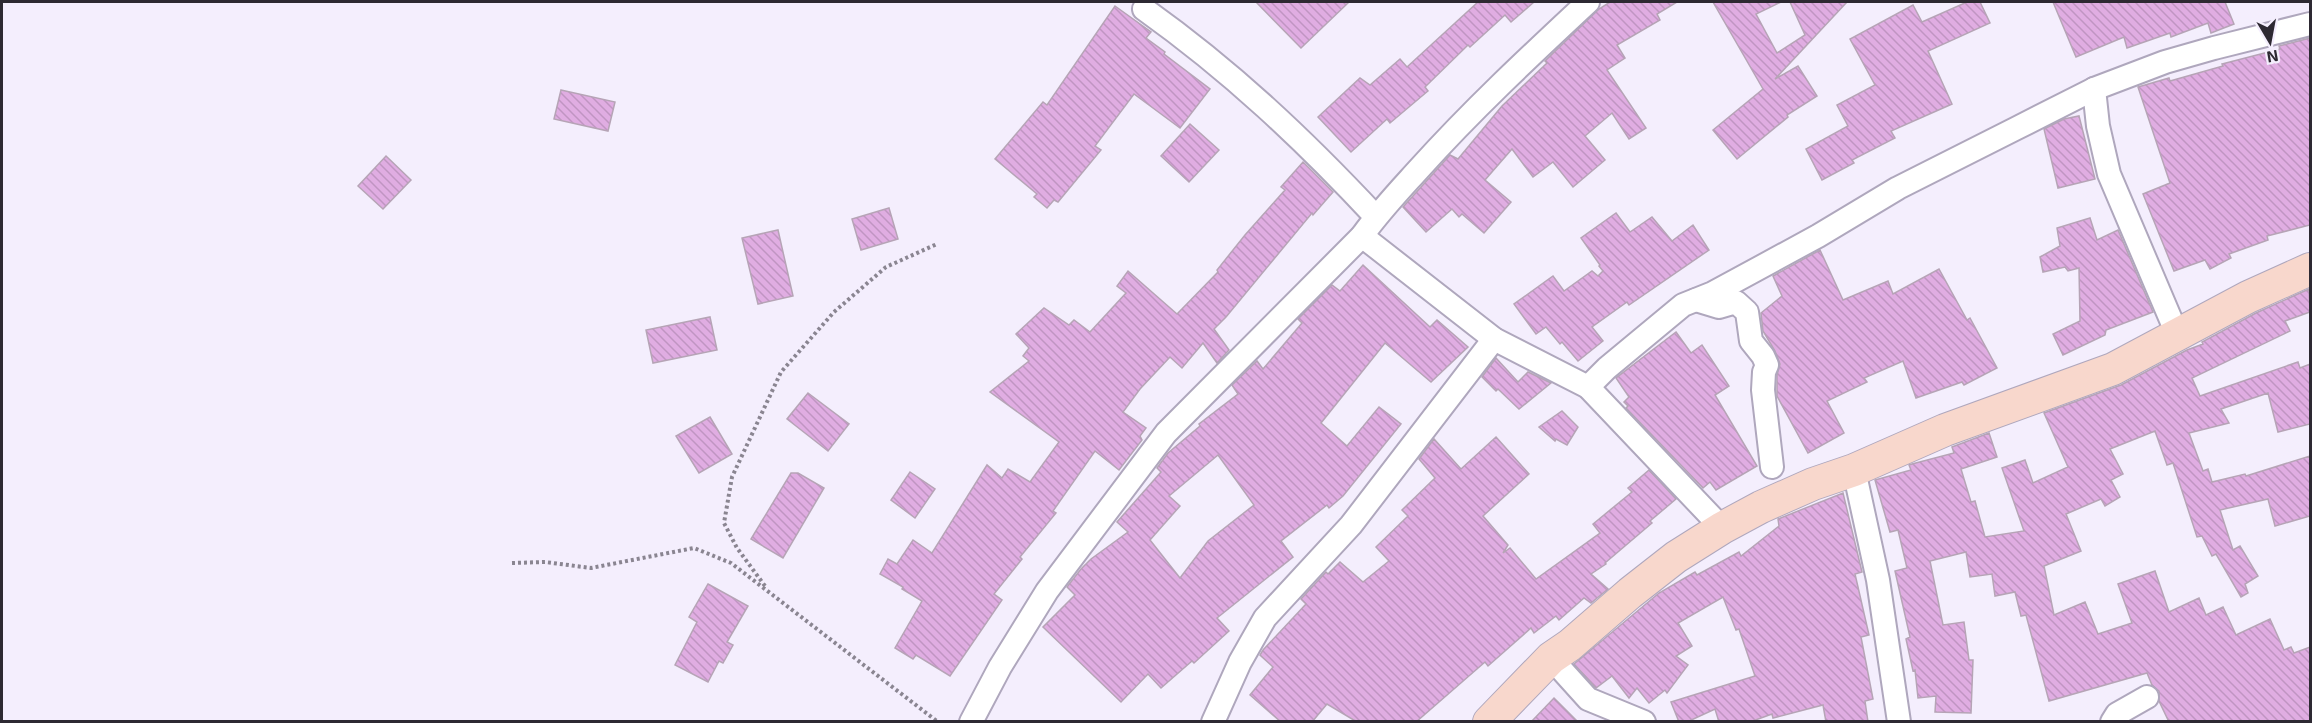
<svg xmlns="http://www.w3.org/2000/svg" width="2312" height="723" viewBox="0 0 2312 723" font-family="'Exo 2',sans-serif">
<defs>
<pattern id="building-back-hatch" width="6" height="6" patternUnits="userSpaceOnUse" patternTransform="scale(1.5)"><rect width="6" height="6" fill="#e0ade2"/><path d="M-1 5l2 2M0 0l6 6M5-1l2 2" fill="none" stroke="#c095c2"/></pattern>
</defs>
<rect width="100%" height="100%" fill="#f4eefd"/>
<g fill="url(#building-back-hatch)" stroke="#b6a4b6" stroke-width="1.5" fill-rule="evenodd">
<path d="M1256 2H1349L1301 48Z"/>
<path d="M1478 2H1534L1511 22 1505 15 1470 47 1468 45 1425 87 1428 91 1390 123 1387 119 1351 152 1318 117 1360 78 1370 85 1400 59 1407 67Z"/>
<path d="M1610 2H1677L1657 14 1660 20 1617 45 1625 58 1607 70 1646 128 1629 139 1612 113 1585 136 1605 160 1573 187 1553 162 1533 177 1512 149 1485 180 1511 202 1484 233 1462 214 1459 217 1452 209 1426 232 1403 207 1450 155 1458 159 1502 106 1547 63 1545 61 1599 9Z"/>
<path d="M1713 2H1781L1756 14 1777 53 1805 35 1790 2H1847L1775 79 1798 66 1817 96 1787 115 1788 117 1737 159 1713 130 1763 89Z"/>
<path d="M1967 2H1980L1990 23 1928 51 1952 104 1891 131 1895 138 1852 160 1854 163 1822 180 1806 149 1848 126 1837 105 1875 85 1850 39 1913 5 1922 22Z"/>
<path d="M2053 2H2225L2234 24 2211 33 2208 23 2171 37 2170 33 2127 48 2124 37 2076 57Z"/>
<path d="M1115 6 1151 32 1146 38 1165 52 1164 54 1210 89 1180 128 1134 94 1095 146 1101 150 1058 202 1054 200 1047 208 1034 197 1037 194 995 159 1043 102 1047 105Z"/>
<path d="M2310 38V225L2267 236 2268 240 2229 254 2231 258 2210 269 2205 260 2174 271 2143 194 2170 183 2138 87 2169 78 2170 81 2223 66 2222 64 2280 49 2279 46Z"/>
<path d="M561 90 615 102 608 131 554 119Z"/>
<path d="M2079 116 2095 179 2058 188 2044 129 2064 119Z"/>
<path d="M1190 124 1219 150 1189 182 1161 156Z"/>
<path d="M386 156 411 180 383 209 358 186Z"/>
<path d="M1303 162 1333 192 1313 215 1312 213 1226 317 1214 329 1229 350 1217 363 1203 343 1182 368 1170 357 1140 389 1123 412 1146 428 1140 436 1142 440 1119 470 1095 451 1053 511 1056 513 1020 557 1022 559 994 594 1002 600 950 676 916 655 913 659 895 648 922 601 902 589 903 587 880 574 888 559 897 564 913 540 932 553 987 465 1002 478 1008 469 1030 482 1059 442 990 392 1029 361 1023 356 1029 348 1016 334 1044 308 1069 325 1074 320 1090 332 1126 293 1117 286 1128 271 1177 314 1218 272 1217 270 1245 235 1285 190 1281 187Z"/>
<path d="M889 208 898 239 861 250 852 219Z"/>
<path d="M1616 213 1630 232 1652 217 1672 241 1693 225 1709 250 1629 305 1627 302 1592 327 1603 341 1578 361 1562 342 1560 344 1546 327 1536 334 1514 304 1553 276 1564 291 1592 271 1598 276 1603 271 1599 266 1600 265 1581 238Z"/>
<path d="M2090 218 2097 240 2118 230 2153 312 2106 330 2105 335 2063 355 2053 334 2080 321 2079 268 2068 271 2065 267 2043 272 2040 257 2060 246 2057 228Z"/>
<path d="M778 230 793 296 758 304 742 238Z"/>
<path d="M1820 250 1843 300 1888 281 1893 294 1939 269 1967 320 1970 318 1997 368 1964 385 1962 382 1916 398 1903 361 1864 378 1867 382 1827 401 1844 433 1808 453 1777 396V375L1780 364 1775 351 1763 331 1761 313 1782 296 1773 276Z"/>
<path d="M1363 265 1430 327 1437 320 1468 347 1431 382 1385 343 1321 423 1347 446 1379 407 1401 424 1343 496 1329 508 1327 505 1281 541 1293 557 1217 618 1229 631 1194 663 1192 661 1161 688 1148 674 1121 702 1043 627 1075 595 1067 587 1081 569 1091 559 1128 532 1117 522 1161 472 1157 468 1168 453 1200 426 1199 424 1238 394 1232 385 1257 361 1263 369 1302 323 1298 319 1332 285 1340 291ZM1218 455 1254 505 1208 541 1180 578 1150 540 1180 506 1169 496Z"/>
<path d="M2309 289 2310 312 2285 321 2290 331 2192 378 2200 396 2298 362 2300 368 2310 364V424L2278 432 2268 393 2221 409 2229 423 2189 433 2203 471 2208 469 2212 482 2245 474 2246 476 2310 456V516L2275 526 2268 499 2220 510 2233 550 2240 546 2258 576 2245 584 2248 593 2241 597 2216 554 2212 556 2202 536 2197 537 2173 463 2167 465 2155 431 2110 449 2123 474 2111 480 2120 497 2105 506 2101 499 2066 514 2081 551 2044 566 2054 615 2085 602 2098 634 2132 623 2118 584 2155 571 2169 612 2199 598 2206 615 2223 607 2236 635 2270 619 2284 650 2291 647 2294 653 2310 647V722H2169L2159 701V691L2152 685 2147 673 2049 701 2026 615 2021 616 2015 592 1995 596 1992 574 1970 577 1966 552 1930 561 1943 625 1964 622 1969 660H1973L1971 713 1935 712 1936 696 1918 698 1915 670 1913 671 1906 639 1910 637 1895 571 1907 568 1898 530 1890 532 1875 480 1911 470 1909 465 1912 464 1954 453 1952 447 1989 433 1997 457 1961 469 1971 502 1975 501 1985 537 2024 531 2002 468 2025 460 2033 483 2068 467 2044 413 2121 385 2187 350 2203 344 2202 342 2256 313Z"/>
<path d="M710 317 717 350 653 363 646 330Z"/>
<path d="M1676 332 1691 353 1702 345 1729 386 1715 395 1757 466 1716 490 1710 482 1703 488 1626 408 1628 406 1624 402 1629 397 1616 378Z"/>
<path d="M1496 358 1518 382 1528 372 1551 383 1519 409 1498 389 1496 391 1482 377Z"/>
<path d="M808 393 849 424 828 451 787 419Z"/>
<path d="M1562 411 1578 427 1567 445 1556 439 1555 441 1539 427Z"/>
<path d="M710 417 732 454 699 473 676 436Z"/>
<path d="M1496 437 1529 474 1483 516 1508 545 1503 553 1510 548 1536 579 1600 533 1593 524 1632 492 1628 488 1649 470 1676 499 1650 521 1652 523 1605 563 1606 564 1591 574 1608 589 1591 603 1584 598 1559 620 1556 616 1534 633 1531 628 1488 666 1485 662 1416 722H1357L1327 704 1312 722H1281L1250 695 1273 667 1260 655 1263 650 1306 604 1301 599 1326 572 1328 574 1340 562 1363 582 1389 561 1376 547 1408 516 1402 510 1435 478 1419 459 1434 439 1461 469Z"/>
<path d="M910 472 935 489 915 518 891 500Z"/>
<path d="M791 473H798L824 488 783 558 751 539Z"/>
<path d="M1843 493 1862 572 1855 574 1869 635 1861 637 1873 699 1865 701 1868 722H1826L1823 705 1773 718 1772 714 1750 722H1719L1715 709 1687 722H1679L1671 702 1755 676 1739 629 1736 630 1723 597 1678 623 1692 646 1676 656 1688 665 1667 693 1665 690 1649 703 1637 688 1629 698 1612 676 1596 688 1574 664 1659 593 1695 572 1697 575 1739 552 1741 556 1779 526 1778 519Z"/>
<path d="M708 584 748 606 727 642 733 645 723 663 719 661 708 682 675 665 697 622 689 617Z"/>
<path d="M1554 698 1578 722H1531Z"/>
</g>
<g fill="none" stroke-linecap="round" stroke-linejoin="round">
<g stroke="#afa7bd" stroke-width="26">
<g id="street">
<path d="M1144 9C1231 71 1303 139 1376 217"/>
<path d="M2094 89 2098 126 2109 174 2177 334"/>
<path d="M1362 236 1494 339 1588 387 1722 528"/>
<path d="M1696 300 1719 307 1736 302 1747 312 1751 341 1763 356 1767 365 1764 372 1763 390 1772 467"/>
<path d="M1588 387 1607 368 1683 305 1713 293 1818 236 1898 188 2015 129 2094 89 2165 62 2214 48 2310 24"/>
<path d="M1854 470 1878 580 1899 722"/>
<path d="M1551 658 1588 699 1644 722"/>
<path d="M971 722 1000 667 1047 591 1166 433 1362 236C1379 212 1399 191 1418 170 1472 110 1530 56 1588 2"/>
<path d="M1213 722 1240 662 1265 618 1351 525 1494 339"/>
<path d="M2112 722 2117 714 2147 697"/>
</g>
</g>
<g stroke="#afa7bd" stroke-width="34">
<path id="secondary" d="M1489 722 1551 658 1570 645 1630 593 1676 557 1722 528 1761 507 1813 484 1854 470 1945 430 2113 369 2248 297 2310 269"/>
</g>
<g stroke="#8a8591" stroke-width="4" stroke-dasharray="3 3" stroke-linecap="butt">
<path d="M512 563 545 562 591 568 694 548 731 563 938 722"/>
<path d="M765 586 737 548 724 523 732 477 781 372 834 312 886 267 937 244"/>
</g>
<use href="#street" stroke="#fff" stroke-width="22"/>
<use href="#secondary" stroke="#f8d7cc" stroke-width="32"/>
</g>
<rect width="2312" height="723" fill="none" stroke="#2d2932" stroke-width="6"/>
<g transform="translate(2270 42) rotate(170)" stroke="#f4eefd" stroke-width="4.5" paint-order="stroke">
<path d="M0-4.5L10 22L0 15L-10 22Z" fill="#2d2932"/>
<text y="-9" font-size="16" font-weight="bold" text-anchor="middle" fill="#2d2932">N</text>
</g>
</svg>
